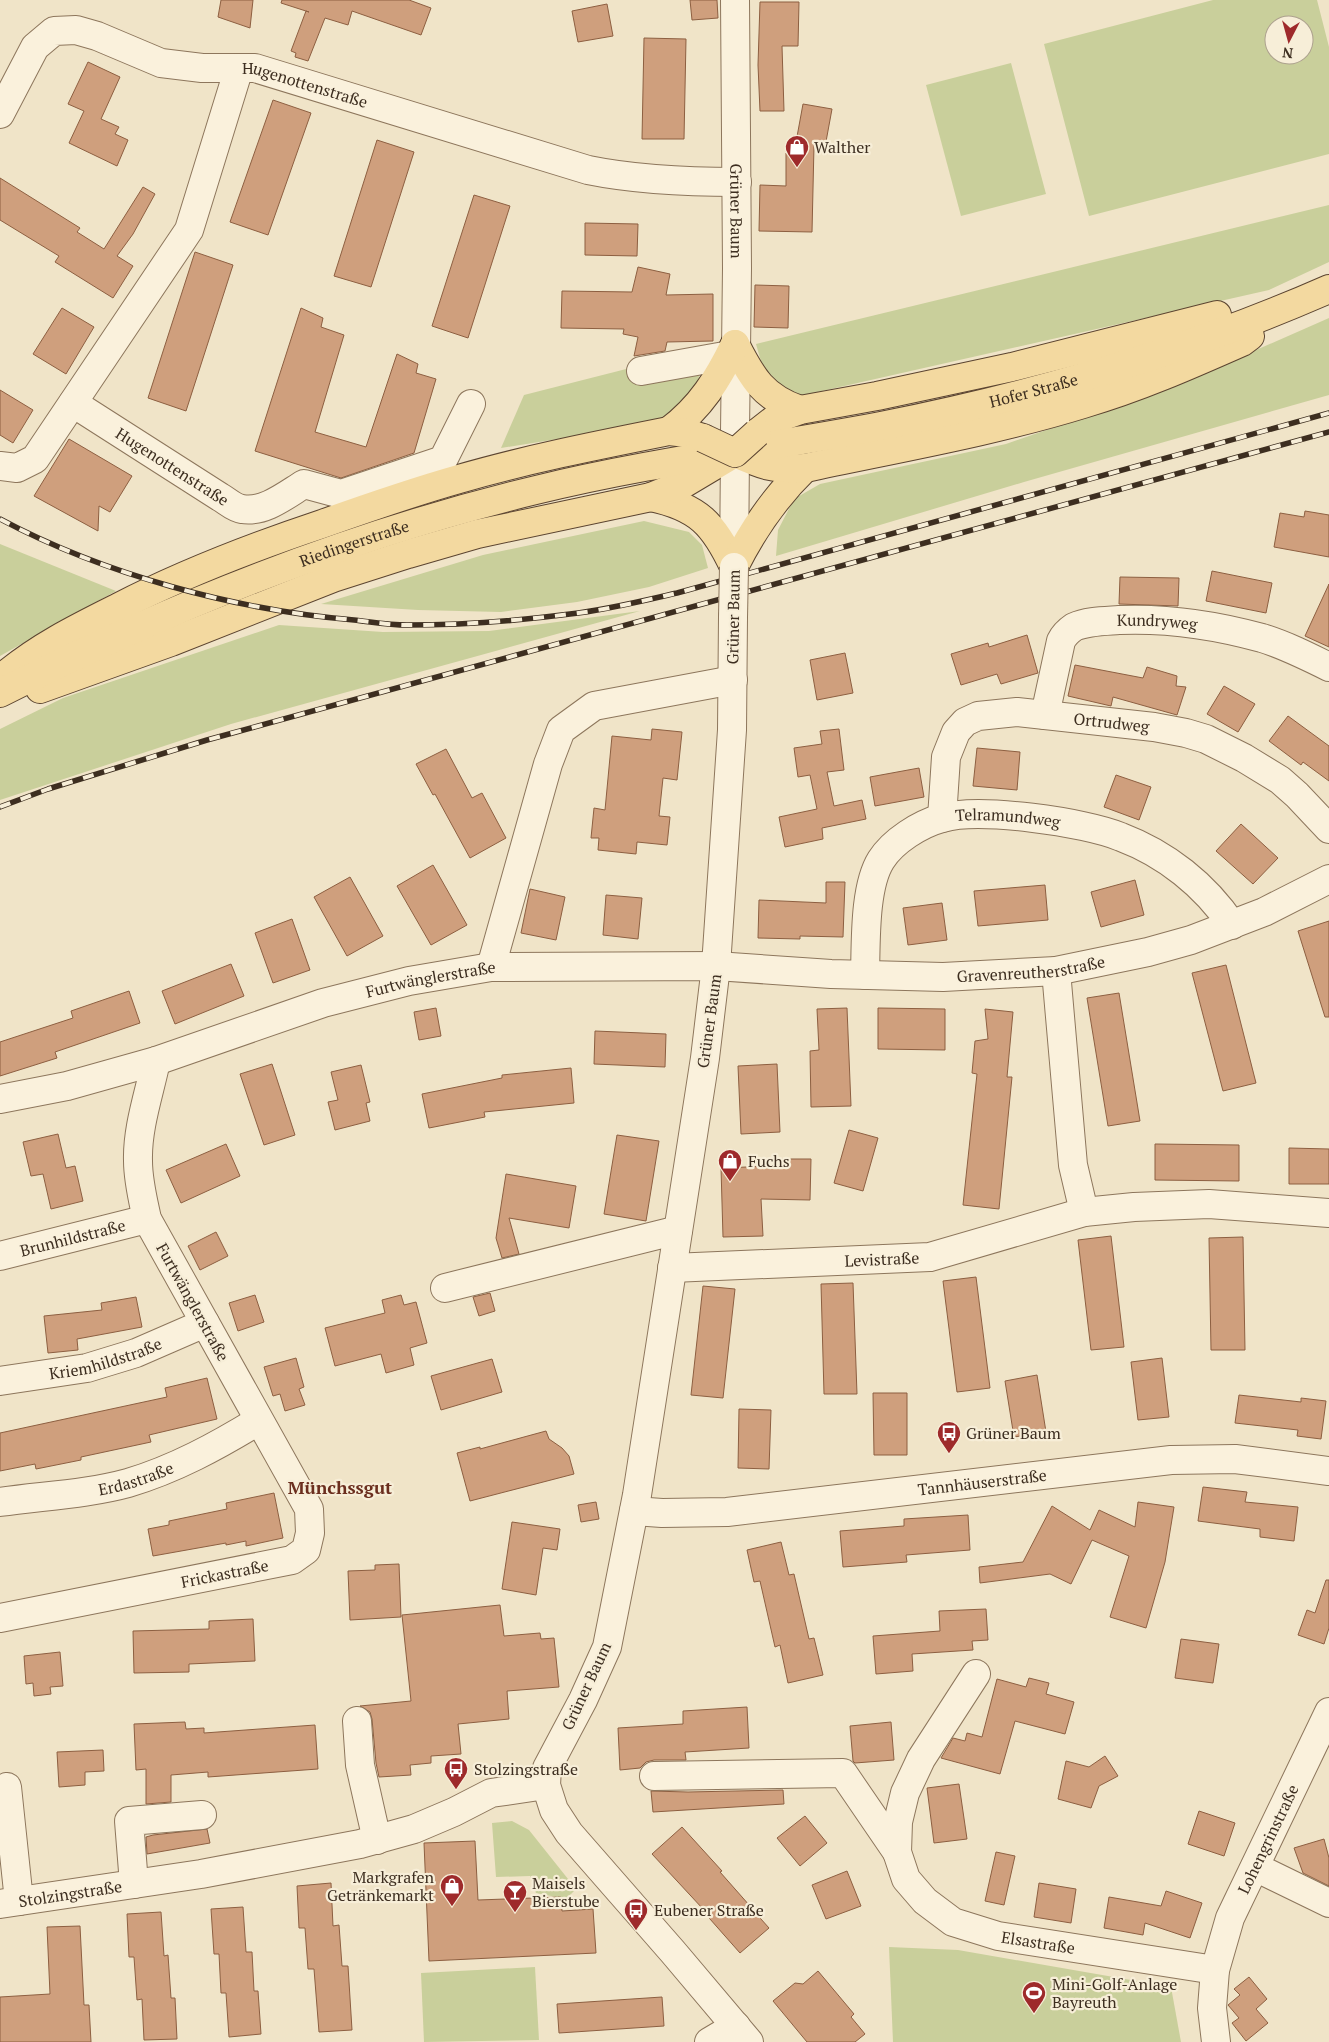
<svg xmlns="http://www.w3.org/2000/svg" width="1329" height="2042" viewBox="0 0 1329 2042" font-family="'PT Serif',serif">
<rect width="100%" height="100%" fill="#f0e4c8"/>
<g fill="#c9cf9b" fill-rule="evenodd">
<path d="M1213 0H1317L1329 47V154L1089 216 1044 44ZM1274 25H1304V55H1274Z"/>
<path d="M1011 63 1046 194 961 216 926 85Z"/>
<path d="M1329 205V262L1269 290 800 396C766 386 765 375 756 344Z"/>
<path d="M1329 318V395L1024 482 776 556 778 530 794 499 820 484 1006 444 1174 386Z"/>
<path d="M702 364 696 389 663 422 501 448 524 395 638 366Z"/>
<path d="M644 521 689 532 702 545 708 568 649 587 577 602 501 612 418 610 321 604 483 555Z"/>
<path d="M0 544 116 591 0 656Z"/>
<path d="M640 611 231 724 0 800V729L63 698 279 625 383 632 489 631Z"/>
<path d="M512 1821 529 1830 576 1889 566 1899 536 1893 530 1876 496 1877 492 1823Z"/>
<path d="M889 1947 958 1950 1171 1987 1181 2042H893Z"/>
<path d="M535 1967 539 2040 424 2042 421 1973Z"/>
</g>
<g fill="#cf9f7d" stroke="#8d5f41">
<path d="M221 0H253L250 28 218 17Z"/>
<path d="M282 0H409L431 8 421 35 352 11 348 25 325 18 308 61 295 57 296 53 291 51 306 11 309 12 281 3Z"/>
<path d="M690 0H717L718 18 692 20Z"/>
<path d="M760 2H799L798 46H782L784 111H760L758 65Z"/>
<path d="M607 4 613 36 578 42 572 11Z"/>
<path d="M644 38 686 39 684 139H642Z"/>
<path d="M88 62 120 77 101 119 119 127 115 134 128 140 117 166 69 143 84 111 68 104Z"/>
<path d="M273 100 311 113 268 235 230 222Z"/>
<path d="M803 104 832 109 825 147 814 145 812 232 759 231 760 185 786 186V153H794Z"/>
<path d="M377 140 414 152 371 287 334 276Z"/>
<path d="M0 178 80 228 77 232 104 249 143 187 155 194 133 234 117 256 133 266 113 298 55 262 59 256 0 220Z"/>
<path d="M474 195 510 206 468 338 432 326Z"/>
<path d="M585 223 638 224 637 256 585 255Z"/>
<path d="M195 252 233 265 186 411 148 398Z"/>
<path d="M638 267 670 274 666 295 713 294V341L667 342 665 351 634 356 638 337 623 334 624 329 561 328 562 291 632 292Z"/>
<path d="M755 285 789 286 788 328 754 327Z"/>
<path d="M62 308 94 327 66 374 33 354Z"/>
<path d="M301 308 323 318 321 327 344 335 315 432 366 447 397 354 418 364 416 373 436 379 414 453 341 478 255 451Z"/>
<path d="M0 390 33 410 13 443 0 435Z"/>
<path d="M69 439 132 476 110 512 99 506 98 531 34 496Z"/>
<path d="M1305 511 1329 515V557L1274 547 1280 513 1304 517Z"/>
<path d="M1212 571 1272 583 1266 613 1206 601Z"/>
<path d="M1120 577 1179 578 1178 606 1119 604Z"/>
<path d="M1329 584V647L1305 636Z"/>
<path d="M1027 635 1038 673 1001 684 997 674 961 685 951 654 988 643 989 647Z"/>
<path d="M845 653 853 693 817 700 810 660Z"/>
<path d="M1075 665 1143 678 1147 667 1177 676 1176 686 1186 687 1177 715 1113 697 1111 706 1068 696Z"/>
<path d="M1224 686 1255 704 1238 732 1207 714Z"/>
<path d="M1288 716 1329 746V781L1303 762 1301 765 1269 741Z"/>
<path d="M652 729 682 732 677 780 663 778 659 816 670 817 667 845 637 842 636 854 598 850 599 838H591L594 808 605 810 612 736 651 740Z"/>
<path d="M839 729 844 770 827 772 834 806 862 800 866 819 822 828 823 839 785 847 779 817 817 809 810 775 798 777 794 748 822 744 820 731Z"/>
<path d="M977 748 1020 752 1017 790 973 786Z"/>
<path d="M446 749 472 798 482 793 506 838 470 858 435 794 433 795 416 764Z"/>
<path d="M919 768 924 797 875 806 870 777Z"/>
<path d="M1116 775 1151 787 1139 820 1104 807Z"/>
<path d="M1241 824 1278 858 1253 884 1216 851Z"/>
<path d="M433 865 467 925 431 945 397 886Z"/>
<path d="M350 877 383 936 347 956 314 897Z"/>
<path d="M1135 880 1144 915 1101 927 1091 892Z"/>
<path d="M826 882H845L843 937 800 936V939L758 938 759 900 826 903Z"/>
<path d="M1045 885 1048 920 978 926 974 891Z"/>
<path d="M530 889 565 897 556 940 521 933Z"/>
<path d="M606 895 642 898 638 939 603 935Z"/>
<path d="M942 903 947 940 908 945 903 908Z"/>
<path d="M292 919 310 970 273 983 255 933Z"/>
<path d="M1329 921V1017H1325L1298 931Z"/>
<path d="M231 964 244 996 175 1024 162 991Z"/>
<path d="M1226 965 1256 1083 1223 1091 1192 973Z"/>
<path d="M129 991 140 1023 55 1052 57 1058 0 1076V1042L73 1018 71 1011Z"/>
<path d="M1119 993 1140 1121 1108 1126 1087 998Z"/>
<path d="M436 1008 441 1036 419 1040 414 1012Z"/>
<path d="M847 1008 851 1106 811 1107 810 1051 819 1050 817 1009Z"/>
<path d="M878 1008 945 1009V1050L878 1049Z"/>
<path d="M985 1009 1013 1012 1007 1077H1012L999 1209 963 1205 977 1074 972 1073 975 1041 988 1039Z"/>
<path d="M595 1031 666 1034 665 1067 594 1064Z"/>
<path d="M272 1064 295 1135 264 1145 240 1074Z"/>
<path d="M777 1064 780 1132 741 1134 738 1066Z"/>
<path d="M361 1065 370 1102 366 1103 370 1121 335 1130 328 1102 338 1100 331 1072Z"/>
<path d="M571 1068 574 1103 484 1112 485 1117 429 1128 422 1094 502 1078V1075Z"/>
<path d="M849 1130 878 1138 863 1191 834 1183Z"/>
<path d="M58 1134 66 1168 75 1166 83 1201 51 1209 43 1174 31 1176 23 1142Z"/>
<path d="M617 1135 659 1141 646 1221 604 1214Z"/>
<path d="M226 1144 240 1176 181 1203 166 1170Z"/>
<path d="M1155 1144 1239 1145V1181L1155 1180Z"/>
<path d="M1289 1148 1329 1149V1184H1289Z"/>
<path d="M773 1159H811L810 1200 761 1199 763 1236 723 1237 721 1168 773 1166Z"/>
<path d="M506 1174 576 1186 569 1228 509 1218 519 1254 502 1258 496 1238Z"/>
<path d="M216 1232 228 1256 200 1270 188 1246Z"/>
<path d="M1111 1236 1124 1347 1091 1350 1078 1240Z"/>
<path d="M1243 1237 1245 1350H1211L1209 1238Z"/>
<path d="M976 1277 990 1388 957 1392 943 1281Z"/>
<path d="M853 1283 857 1394H824L821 1284Z"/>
<path d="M703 1286 735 1289 723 1398 691 1395Z"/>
<path d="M490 1293 495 1311 479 1316 473 1297Z"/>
<path d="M255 1295 264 1322 238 1331 229 1303Z"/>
<path d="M401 1295 404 1305 416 1302 427 1343 410 1348 414 1365 386 1373 381 1354 335 1366 325 1328 385 1313 382 1300Z"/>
<path d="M136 1297 142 1327 77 1339 78 1350 48 1353 44 1316 102 1310 101 1303Z"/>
<path d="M296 1358 304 1387 299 1389 305 1405 285 1411 280 1394 273 1396 264 1367Z"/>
<path d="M1162 1358 1169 1417 1138 1420 1131 1362Z"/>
<path d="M492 1359 502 1392 441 1410 431 1376Z"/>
<path d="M1037 1375 1046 1432 1014 1437 1005 1381Z"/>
<path d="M207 1378 217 1419 149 1435 151 1442 81 1457V1460L36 1469 35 1464 0 1471V1433L167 1397 165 1388Z"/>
<path d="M873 1393H907V1455H874Z"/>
<path d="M1239 1395 1301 1402V1398L1326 1401 1321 1439 1297 1436 1298 1430 1235 1423Z"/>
<path d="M739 1409 771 1410 769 1469 738 1468Z"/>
<path d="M546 1431 549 1439 562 1448 569 1456 574 1474 470 1501 457 1453 480 1447V1449Z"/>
<path d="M1203 1487 1247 1492 1245 1502 1298 1507 1294 1541 1260 1537V1529L1198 1521Z"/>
<path d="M274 1493 283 1538 246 1546V1541L226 1545V1543L153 1556 148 1529 169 1525V1521L227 1509 226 1503Z"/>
<path d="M596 1502 599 1519 581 1522 578 1505Z"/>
<path d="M1138 1502 1174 1507 1165 1562 1146 1628 1110 1617 1129 1556 1092 1540 1071 1584 1050 1574 980 1583 979 1567 1023 1562 1052 1506 1090 1530 1099 1510 1135 1527Z"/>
<path d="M968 1515 970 1550 906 1555 907 1562 843 1567 840 1531 904 1526V1519Z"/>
<path d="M512 1522 560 1529 557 1550 543 1548 536 1595 502 1589Z"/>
<path d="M781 1542 789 1575 794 1574 809 1639 814 1638 823 1675 788 1683 780 1645 775 1647 760 1581 754 1582 747 1550Z"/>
<path d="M399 1564 401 1617 350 1620 348 1571 375 1570V1565Z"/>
<path d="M1326 1580H1329V1628L1324 1644 1298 1635 1307 1610 1315 1613Z"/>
<path d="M500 1605 504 1636 540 1633 541 1639 554 1638 559 1687 507 1691 509 1719 458 1724 461 1754 431 1756V1763L410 1765 411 1775 379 1777 376 1763 372 1719 370 1712 360 1706 411 1701 402 1615Z"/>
<path d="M986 1609 988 1640 972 1641 973 1650 912 1654 913 1671 876 1674 873 1636 940 1631 939 1611Z"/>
<path d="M253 1619 255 1661 189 1664V1672L134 1673 133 1631 209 1629V1621Z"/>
<path d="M1181 1639 1219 1644 1213 1683 1175 1678Z"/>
<path d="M60 1652 63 1686 50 1687 51 1694 34 1696 33 1683 26 1684 24 1656Z"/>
<path d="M1029 1678 1049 1683 1046 1694 1074 1702 1065 1734 1015 1721 1000 1774 941 1758 953 1738 965 1741 967 1733 982 1737 997 1679 1026 1687Z"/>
<path d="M747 1707 749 1748 685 1752 686 1760H654L646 1762 640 1768 620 1770 618 1728 683 1724V1711Z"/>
<path d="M185 1722 186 1729 204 1728V1733L315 1725 318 1769 208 1777V1772L171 1775V1802L146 1804V1769L136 1770 134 1724Z"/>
<path d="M891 1722 894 1760 855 1763 853 1761 850 1726Z"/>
<path d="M103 1750 104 1771 85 1772V1785L59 1787 57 1752Z"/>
<path d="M1105 1756 1118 1776 1099 1786 1091 1808 1058 1799 1066 1761 1089 1767Z"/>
<path d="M959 1784 967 1839 934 1843 927 1788Z"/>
<path d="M783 1790 784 1804 653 1812 651 1791 688 1792Z"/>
<path d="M1199 1811 1235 1823 1224 1856 1188 1844Z"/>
<path d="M805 1816 827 1843 800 1866 777 1838Z"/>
<path d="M682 1827 722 1871 720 1872 750 1906 742 1913 752 1909 769 1928 740 1953 702 1910 703 1909 652 1854Z"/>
<path d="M207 1829 210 1843 147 1854 146 1837 153 1835Z"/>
<path d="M1324 1839 1329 1858V1886L1303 1873 1294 1848Z"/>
<path d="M475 1841 478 1900 561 1897 562 1911 593 1909 596 1953 429 1961 424 1843Z"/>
<path d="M996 1852 1015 1856 1004 1905 985 1901Z"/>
<path d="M847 1871 861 1906 826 1919 812 1885Z"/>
<path d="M331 1883 333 1926 339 1925 342 1966H348L352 2030 319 2032 314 1969H308L305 1928H299L297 1886Z"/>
<path d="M1039 1883 1076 1889 1071 1923 1034 1917Z"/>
<path d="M1166 1891 1202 1903 1190 1938 1145 1923 1143 1935 1104 1928 1109 1897 1161 1906Z"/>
<path d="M243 1907 246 1952H252L254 1991H258L261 2034 229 2037 226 1993H221L219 1954H214L211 1909Z"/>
<path d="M161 1912 164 1956 168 1955 171 1998H175L177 2039 144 2040 142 1999 137 2000 134 1957H129L127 1914Z"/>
<path d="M80 1926 84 2005H89L91 2042H0V1997L50 1994 47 1927Z"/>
<path d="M818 1971 854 2014 851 2017 865 2034 855 2042H807L773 2001 795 1983 803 1984Z"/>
<path d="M1249 1977 1267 1999 1256 2009 1268 2023 1246 2041 1232 2023 1239 2018 1228 2005 1240 1995 1234 1989Z"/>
<path d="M662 1997 664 2026 559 2033 557 2004Z"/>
</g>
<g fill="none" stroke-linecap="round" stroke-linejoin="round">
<g stroke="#8d765c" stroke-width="30">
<g id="minor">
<path id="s1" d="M735 0 737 268 735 432"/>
<path d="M0 114 35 47 54 31 76 30 97 36 161 63 202 68H239"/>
<path d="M641 371 730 355"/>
<path id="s2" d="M73 403 220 497C227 501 234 508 242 509 264 513 286 495 304 484L341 494 443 460 471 404"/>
<path id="s3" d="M0 466 17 468 35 459 189 230 239 68H255L588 170C637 180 686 182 737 182"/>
<path d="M734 567 735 453"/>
<path d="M733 617 732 730 716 966 705 1058 637 1495 607 1647 583 1700 547 1768 546 1785 554 1810 569 1833 673 1952 749 2042"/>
<path id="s4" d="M1045 715 1061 641C1064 635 1068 631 1074 627 1087 621 1104 621 1119 620 1167 618 1215 625 1262 638 1285 645 1307 656 1329 667"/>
<path id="s5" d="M942 818 946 757 956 732 965 722 978 716 1017 712 1154 727 1186 733 1206 739 1244 758 1280 780 1297 795 1329 829"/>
<path d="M491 967 548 764 561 730 594 706 733 680"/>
<path d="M1056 971 1073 1165 1084 1212"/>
<path id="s6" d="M865 975C866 943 864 887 881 860 893 841 920 824 942 818 979 807 1085 822 1121 837 1166 854 1205 885 1232 925"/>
<path id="s7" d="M0 1099 67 1086 156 1061 323 1003 409 981 491 967 716 966 831 974 943 977 1056 971 1148 952 1191 940 1264 912 1329 879"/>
<path id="s8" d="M0 1256 147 1219"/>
<path id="s9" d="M672 1268 930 1257 1084 1212 1134 1207 1209 1204 1329 1213"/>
<path d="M445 1288 678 1230"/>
<path id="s10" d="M0 1381 87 1368 136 1353 205 1323"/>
<path id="s11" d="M0 1502C41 1496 88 1494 128 1483 175 1469 217 1446 258 1421"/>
<path id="s12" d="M634 1511 662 1513 727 1512 1171 1460 1235 1459 1329 1471"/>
<path id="s13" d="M0 1618 292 1560 306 1550 310 1533 309 1509 147 1219C143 1200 138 1181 138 1161 137 1128 149 1094 156 1061"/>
<path id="s14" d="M976 1674 921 1759 905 1793 898 1822 897 1852 906 1879 925 1901 953 1922 998 1936 1215 1970"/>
<path d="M357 1721 360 1765 377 1840"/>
<path d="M654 1776 843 1773 897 1852"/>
<path d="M7 1787 19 1901"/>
<path d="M1255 1867 1329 1903"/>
<path d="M134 1884 129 1821 202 1815"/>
<path id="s15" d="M0 1904 201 1874 360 1844 414 1829 454 1812 491 1793 546 1785"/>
<path d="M709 2042 736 2026"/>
<path id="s16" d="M1216 2042 1212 2008 1215 1970 1230 1918 1329 1712"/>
</g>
</g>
<g stroke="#5b4430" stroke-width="30">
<g id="major">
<path d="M735 344C752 378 763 397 800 410"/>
<path d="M669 431C701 407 718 379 735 344"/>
<path d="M757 433 775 419 800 410 877 396 1012 367 1217 315"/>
<path d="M651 497C698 507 714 524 734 567"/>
<path d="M734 567C753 529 775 497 805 468"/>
<path d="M3 677C38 647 79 627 119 607 185 573 253 547 322 524 367 508 413 492 459 479 528 459 599 445 669 431L687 433 703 438"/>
<path d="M40 689 171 642 333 578 408 554 477 534 651 497 683 484 735 453C762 465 774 470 805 468 898 448 992 432 1083 404 1138 388 1190 365 1242 342L1250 336"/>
<path id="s17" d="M0 693C171 606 349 535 536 490 650 462 766 448 881 426 1031 396 1188 351 1329 289"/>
</g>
</g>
<use href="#minor" stroke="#faf1dc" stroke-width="28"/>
<use href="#major" stroke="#f3d9a0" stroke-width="28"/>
<g stroke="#3d2e20" stroke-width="5.5">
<g id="rail">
<path d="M0 519C105 575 236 610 354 620 372 622 390 625 407 625 461 625 516 621 570 614 606 610 642 601 677 593L1329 413"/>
<path d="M0 807 48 789 207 740 1329 432"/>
</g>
</g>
<use href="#rail" stroke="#f7eed8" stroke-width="4" stroke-dasharray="11" stroke-linecap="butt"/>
<g stroke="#8d765c" stroke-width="30" stroke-linecap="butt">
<path id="minor-bridge" d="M733 617 734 567"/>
</g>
<g stroke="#5b4430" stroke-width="30" stroke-linecap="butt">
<path id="major-bridge" d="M703 438 735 453 757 433"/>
</g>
<use href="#minor-bridge" stroke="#faf1dc" stroke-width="28"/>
<use href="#major-bridge" stroke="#f3d9a0" stroke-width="28"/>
</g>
<defs>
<g id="shop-pin" transform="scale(1.25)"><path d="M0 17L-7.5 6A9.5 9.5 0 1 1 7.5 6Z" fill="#9e2a2b" stroke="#f7eed8"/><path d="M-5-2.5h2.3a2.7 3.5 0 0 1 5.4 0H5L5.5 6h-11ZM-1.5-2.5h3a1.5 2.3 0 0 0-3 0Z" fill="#fff"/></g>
<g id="bus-pin" transform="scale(1.25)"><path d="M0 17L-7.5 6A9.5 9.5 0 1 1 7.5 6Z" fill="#9e2a2b" stroke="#f7eed8"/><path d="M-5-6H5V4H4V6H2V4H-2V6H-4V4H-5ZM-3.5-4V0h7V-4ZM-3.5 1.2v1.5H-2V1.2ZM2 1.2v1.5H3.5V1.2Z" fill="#fff"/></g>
<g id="bar-pin" transform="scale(1.25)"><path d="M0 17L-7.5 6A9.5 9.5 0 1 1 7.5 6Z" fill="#9e2a2b" stroke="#f7eed8"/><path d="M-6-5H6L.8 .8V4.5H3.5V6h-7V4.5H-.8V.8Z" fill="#fff"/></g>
<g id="stadium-pin" transform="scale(1.25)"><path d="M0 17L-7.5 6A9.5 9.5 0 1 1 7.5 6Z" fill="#9e2a2b" stroke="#f7eed8"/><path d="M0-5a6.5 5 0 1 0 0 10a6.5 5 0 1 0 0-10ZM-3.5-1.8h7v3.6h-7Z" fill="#fff"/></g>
</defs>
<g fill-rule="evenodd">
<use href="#shop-pin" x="797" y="147"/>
<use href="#shop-pin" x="730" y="1161"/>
<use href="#bus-pin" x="949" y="1433"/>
<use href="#bus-pin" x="456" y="1769"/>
<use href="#shop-pin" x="452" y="1886"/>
<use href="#bar-pin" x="515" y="1892"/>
<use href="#bus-pin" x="636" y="1910"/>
<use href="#stadium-pin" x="1034" y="1993"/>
</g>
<g text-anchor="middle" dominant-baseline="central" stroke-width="4.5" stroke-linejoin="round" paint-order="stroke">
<g font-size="16" fill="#3d2e20" stroke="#f7eed8">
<text stroke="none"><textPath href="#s3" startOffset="551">Hugenottenstraße</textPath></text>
<text stroke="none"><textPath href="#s1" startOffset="211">Grüner Baum</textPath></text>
<text stroke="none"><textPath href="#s17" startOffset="1082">Hofer Straße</textPath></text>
<text stroke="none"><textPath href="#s2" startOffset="118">Hugenottenstraße</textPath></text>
<text stroke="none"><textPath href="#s17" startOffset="385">Riedingerstraße</textPath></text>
<text transform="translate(733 617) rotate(-89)">Grüner Baum</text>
<text stroke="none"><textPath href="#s4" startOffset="179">Kundryweg</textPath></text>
<text stroke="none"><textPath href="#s5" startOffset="250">Ortrudweg</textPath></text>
<text stroke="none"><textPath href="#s6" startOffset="259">Telramundweg</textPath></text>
<text stroke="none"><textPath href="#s7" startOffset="1050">Gravenreutherstraße</textPath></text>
<text stroke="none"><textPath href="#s7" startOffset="448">Furtwänglerstraße</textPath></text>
<text transform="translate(709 1021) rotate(-82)">Grüner Baum</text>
<text stroke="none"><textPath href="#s8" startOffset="75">Brunhildstraße</textPath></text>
<text stroke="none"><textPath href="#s9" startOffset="210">Levistraße</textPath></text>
<text transform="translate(193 1302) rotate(61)">Furtwänglerstraße</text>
<text stroke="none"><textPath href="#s10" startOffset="108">Kriemhildstraße</textPath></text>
<text stroke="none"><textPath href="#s11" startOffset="138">Erdastraße</textPath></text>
<text stroke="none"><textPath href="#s12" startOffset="350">Tannhäuserstraße</textPath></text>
<text stroke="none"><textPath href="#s13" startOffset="229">Frickastraße</textPath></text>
<text transform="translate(586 1686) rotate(-65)">Grüner Baum</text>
<text stroke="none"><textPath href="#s16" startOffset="214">Lohengrinstraße</textPath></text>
<text stroke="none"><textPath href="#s15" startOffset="71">Stolzingstraße</textPath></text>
<text stroke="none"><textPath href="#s14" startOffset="379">Elsastraße</textPath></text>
</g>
<g font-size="16" fill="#3d2e20" stroke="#f7eed8" text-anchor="start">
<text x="814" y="147">Walther</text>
<text x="748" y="1161">Fuchs</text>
<text x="966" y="1433">Grüner Baum</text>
<text x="474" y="1769">Stolzingstraße</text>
<text x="434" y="1877" text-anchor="end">Markgrafen<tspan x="434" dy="18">Getränkemarkt</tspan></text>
<text x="532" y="1883">Maisels<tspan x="532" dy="18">Bierstube</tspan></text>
<text x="654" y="1910">Eubener Straße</text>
<text x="1052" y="1984">Mini-Golf-Anlage<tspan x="1052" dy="18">Bayreuth</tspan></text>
</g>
<g font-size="18" font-weight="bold" fill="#6b2e1e" stroke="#f7eed8">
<text x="340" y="1487">Münchssgut</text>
</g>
</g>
<g transform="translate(1289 40) rotate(186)"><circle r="24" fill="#f7eed8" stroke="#ada18e"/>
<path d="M0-4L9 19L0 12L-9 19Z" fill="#9e2a2b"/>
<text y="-8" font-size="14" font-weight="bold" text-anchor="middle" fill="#3d2e20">N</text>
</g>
</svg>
